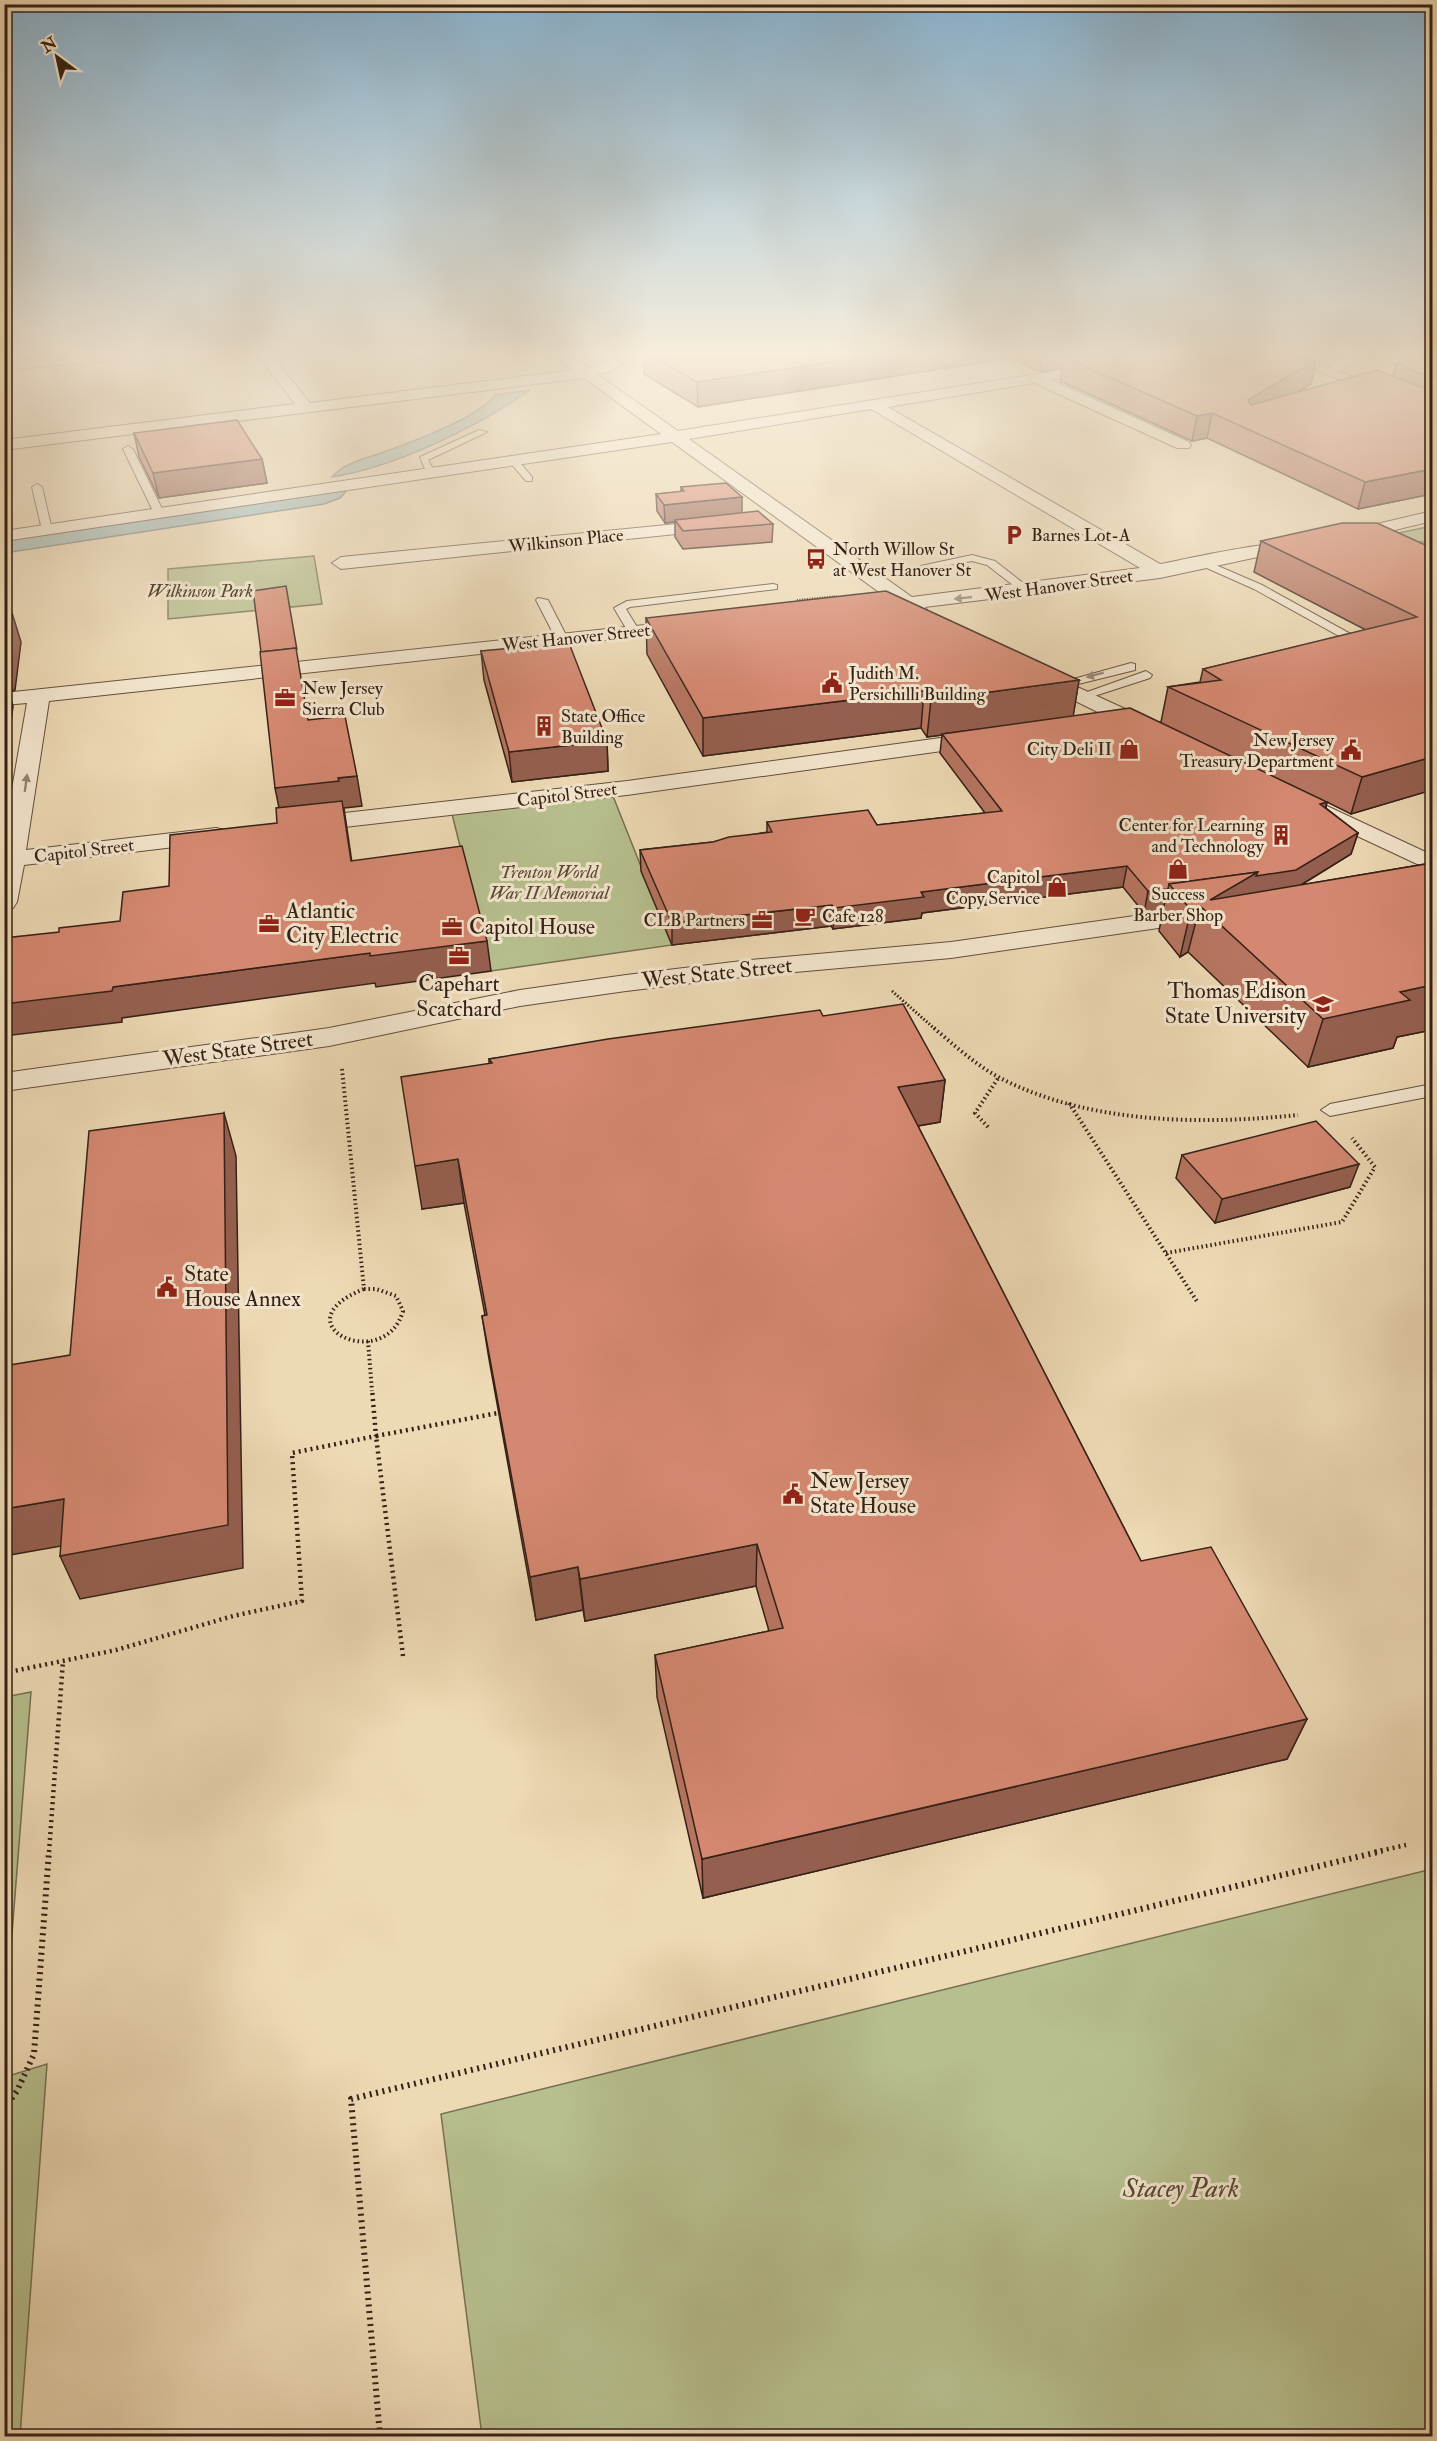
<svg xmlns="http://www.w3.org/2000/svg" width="1437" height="2441" viewBox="0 0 1437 2441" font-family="'IM FELL Double Pica',serif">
<rect width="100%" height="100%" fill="#edd9b4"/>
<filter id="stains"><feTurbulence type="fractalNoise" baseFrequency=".00333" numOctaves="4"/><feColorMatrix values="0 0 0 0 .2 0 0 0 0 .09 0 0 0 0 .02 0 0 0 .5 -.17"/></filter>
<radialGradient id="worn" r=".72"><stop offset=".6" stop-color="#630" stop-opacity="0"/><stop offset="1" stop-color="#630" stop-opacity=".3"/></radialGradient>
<g fill="#b7bf8e" stroke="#767052" stroke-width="1.5">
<path d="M1432 526V542H1356Z"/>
<path d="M314 556 322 604 168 619V569Z"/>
<path d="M613 796 672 945 491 971 452 814Z"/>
<path d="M31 1692 5 2023V1697Z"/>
<path d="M1432 1869V2436H482L441 2114Z"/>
<path d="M47 2064 20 2436H5V2077Z"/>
</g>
<g fill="#9db8b7" stroke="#737b77" stroke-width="1.5">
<path d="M530 390C478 427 395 467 332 477 344 463 364 459 381 453 409 443 479 418 495 395Z"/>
<path d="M347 490 340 498 324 504 5 553V541Z"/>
</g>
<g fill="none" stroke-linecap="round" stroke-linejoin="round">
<g stroke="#634e3e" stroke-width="2">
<g id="service">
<path d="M479 430 487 432 428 460 435 472 427 474 420 457Z"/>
<path d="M128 446 133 449 164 513 163 515 154 513 123 449Z"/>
<path d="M510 458H516L532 477V481H526L508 460Z"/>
<path d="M37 484 42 487 52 530 47 533 42 530 32 487Z"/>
<path d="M972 555 995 561 1032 590 1022 592 987 565 972 561 921 570 916 567Z"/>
<path d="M1204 560 1262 585 1376 648 1366 651 1254 589 1200 565 1199 563Z"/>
<path d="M773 584 777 585V589L630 607 626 609 640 632 634 636 630 635 614 608 627 601Z"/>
<path d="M538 598 548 600 568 639 566 642 556 639 536 600Z"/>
<path d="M1131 663 1135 664V670L1058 689 1052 685Z"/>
<path d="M1146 671 1152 675 1150 678 1082 700 1076 696Z"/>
<path d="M1432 1084V1096L1330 1116 1321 1110 1330 1104Z"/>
</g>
</g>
<g stroke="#634e3e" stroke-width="2">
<g id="minor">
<path d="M125 352H175L168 356 4 370V362Z"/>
<path d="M255 352H269L310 403 573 370 550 352H565L589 368C609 363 618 352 639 352L612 371 598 375 678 431 1106 363 1113 367 1111 370 1051 380 1189 442 1191 445 1189 448H1177L1034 383 888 407 1160 564C1182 560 1301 532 1311 547L1302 552 1267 555 1160 578 925 607 927 610 924 614C914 617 910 610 901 610 889 610 868 620 859 608L862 604 890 600 672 442 4 541V531L661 434 584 378 4 450V440L295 404ZM871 409 1140 568 912 597 689 439Z"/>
<path d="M1432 511V521L1341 543 1332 538 1335 534Z"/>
<path d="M718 520 724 521 727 525 724 529 341 569 332 563 341 557Z"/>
<path d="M692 620 699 622 702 626 699 630 49 701 26 850 216 828 225 830 228 835 225 840 216 842 24 865 17 902 13 908 4 910V835L27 703 4 705V693Z"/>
<path d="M1036 668 1160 725 1163 730 1160 735H1144L1029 678 1026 674 1029 670Z"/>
<path d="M984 732 992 734 995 739 992 744 627 795 300 832 291 830 288 825 291 820 300 818 627 781Z"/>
<path d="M1299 793 1432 855V871L1291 805 1287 800 1291 795Z"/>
</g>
</g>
<g stroke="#634e3e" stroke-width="2">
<g id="tertiary">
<path d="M1362 352H1381L1347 366 1332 377 1325 373 1337 360Z"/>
<path d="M1205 906 1214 908 1218 914 1214 920 951 958 750 976 626 991 520 1006 329 1046 4 1091V1073L329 1028 520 990 626 975 750 960 951 942Z"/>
</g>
</g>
<g stroke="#352016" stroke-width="2">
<path id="primary" d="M1270 352H1288L1432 407V416Z"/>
</g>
<path stroke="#352016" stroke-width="2" stroke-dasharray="1 1.5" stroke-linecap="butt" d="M797 600 837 596"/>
<path stroke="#352016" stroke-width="3" stroke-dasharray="1.5 2" stroke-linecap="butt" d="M892 991 936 1030"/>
<g stroke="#352016" stroke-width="4" stroke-dasharray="1.5 3" stroke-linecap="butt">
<path d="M934 1028C955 1046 976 1065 1000 1078 1090 1124 1200 1125 1298 1115"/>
<path d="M342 1069 364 1289"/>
<path d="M1069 1103 1198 1303"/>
<path d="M988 1127 975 1113 999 1077"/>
<path d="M1166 1253 1342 1222 1375 1167 1352 1138"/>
<path d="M364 1289H376L396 1296 403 1311C385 1375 276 1324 364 1289Z"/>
<path d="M368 1341 372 1391"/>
</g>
<g stroke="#352016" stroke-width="4.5" stroke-dasharray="2 4" stroke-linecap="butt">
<path d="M403 1656 376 1436 498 1413"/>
<path d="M4 1673 116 1650 233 1616 302 1601 292 1453 376 1436 372 1389"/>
<path d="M49 1852 63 1661"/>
<path d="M1375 1852 1406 1845"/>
</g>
<g stroke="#352016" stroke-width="6" stroke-dasharray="2 4.5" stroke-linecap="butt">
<path d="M4 2109 17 2091 34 2054 49 1851"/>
<path d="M380 2436 351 2099 1382 1851"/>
</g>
<use href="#service" fill="#f3e6ce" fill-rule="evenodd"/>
<use href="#minor" fill="#f3e6ce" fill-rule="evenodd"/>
<use href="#tertiary" fill="#f3e6ce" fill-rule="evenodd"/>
<use href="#primary" fill="#edd9b4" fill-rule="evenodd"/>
</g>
<g fill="#b77561" stroke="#352016" stroke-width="1.5">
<path d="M644 352H1294L1316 360 1311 384 1298 392 1393 376 1396 364 1432 354V494L1358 509 1207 438 1192 441 1060 381 1062 368 1040 372 1009 358 698 407 644 374Z"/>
<path d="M134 433 262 459 267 483 159 498 139 457Z"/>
<path d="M681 487 742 513 773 524 772 542 683 549 675 537V522L665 523 657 511 656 494 681 492Z"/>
<path d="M1261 541 1432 548V790L1351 814 1327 802 1326 808 1358 833 1351 854 1301 885 1432 863V1030L1397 1037 1393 1048 1308 1067 1188 952 1180 957 1159 931 1163 910 1144 913 1123 887 922 913 921 918 833 929 831 926 672 945 641 871 640 850 713 842 767 832V822L877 825 985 813 940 753 942 735 927 737 921 728 703 756 647 654 646 618 1079 680 1073 716 1161 722 1168 687 1200 682 1203 669 1366 630 1254 572Z"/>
<path d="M481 651 607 741 608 771 512 782 484 680Z"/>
<path d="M823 1016 945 1080 940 1122 918 1126 1141 1561 1307 1719 1287 1759 703 1898 657 1697 655 1655 769 1631 756 1586 585 1621 583 1610 536 1620 489 1359 482 1316 485 1315 464 1203 422 1209 489 1064V1059Z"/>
<path d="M1182 1155 1350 1187 1215 1223 1176 1178Z"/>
</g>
<g fill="#955f4f" stroke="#352016" stroke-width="1.5">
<path d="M900 352H1010L1009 358 698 407 697 382Z"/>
<path d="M1042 352H1169L1063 357 1062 368 1040 372Z"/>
<path d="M1316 360 1311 384 1243 425 1248 400Z"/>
<path d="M1212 413 1207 438 1192 441 1197 416Z"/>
<path d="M262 459 267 483 159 498 153 473Z"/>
<path d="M1432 469V494L1358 509 1365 482Z"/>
<path d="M742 497V515L675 520V522L665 523 664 505Z"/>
<path d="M9 603 21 642 15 690 9 691 13 706 4 779V637Z"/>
<path d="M1079 680 1073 717 942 734V735L927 737 931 700Z"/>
<path d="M924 691 921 728 703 756V718Z"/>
<path d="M607 741 608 771 512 782 509 752Z"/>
<path d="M1432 757V790L1351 814 1362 777Z"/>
<path d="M357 776 362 806 344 808 356 890 281 818 275 788 338 778Z"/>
<path d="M1327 802 1321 822 1320 804Z"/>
<path d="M1358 833 1351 854 1291 891 1188 906 1258 872Z"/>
<path d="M1127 866 1123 887 922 913 921 918 833 929 834 908 921 892Z"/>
<path d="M1168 889 1163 910 1144 913 1148 891Z"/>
<path d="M832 905 831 926 672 945V923Z"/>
<path d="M1200 906 1188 952 1180 957 1191 910Z"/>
<path d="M487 941 491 971 376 987 375 983 122 1018V1022L4 1036V1004L113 987 370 953Z"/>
<path d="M1432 985V1030L1397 1037 1393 1048 1308 1067 1323 1019 1400 992Z"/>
<path d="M945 1080 940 1122 894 1130 898 1087Z"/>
<path d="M224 1113 236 1156 243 1568 80 1599 60 1556Z"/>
<path d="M458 1159 464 1203 422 1209 415 1166Z"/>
<path d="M1359 1164 1350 1187 1215 1223 1222 1199Z"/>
<path d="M64 1499 84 1542 4 1556V1509Z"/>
<path d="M757 1544 756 1586 585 1621 580 1579Z"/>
<path d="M578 1567 583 1610 536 1620 530 1577Z"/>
<path d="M1307 1719 1287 1759 703 1898 702 1859Z"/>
</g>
<g fill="#d58871" stroke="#352016" stroke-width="1.5">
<path d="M646 352H900L697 382Z"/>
<path d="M1100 352H1294L1316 360 1248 400 1251 405 1377 370 1432 391V442H1429L1432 443V469L1365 482 1212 413 1197 416 1063 357Z"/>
<path d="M1432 354V378L1396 364Z"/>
<path d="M237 420 262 459 153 473 134 433Z"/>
<path d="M726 483 742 497 664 505 656 494 684 491 681 487Z"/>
<path d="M758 511 773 524 683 531 675 520Z"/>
<path d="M1342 523H1377L1432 548V757L1362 777 1168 687 1221 680 1203 669 1417 617 1261 541Z"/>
<path d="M286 586 297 650 296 648 261 652 253 591Z"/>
<path d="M886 591 1079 680 931 700 924 691 703 718 646 618Z"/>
<path d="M4 603H9L4 637Z"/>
<path d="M569 643 607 741 509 752 481 651Z"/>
<path d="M296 648 308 720 345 716 357 776 338 778 339 781 275 788 260 652Z"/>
<path d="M1130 708 1327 802 1320 804 1358 833 1296 870 1256 876 1258 872 1169 884 1168 889 1148 891 1127 866 921 892 924 897 834 908 832 905 672 923 640 850 713 842 729 837 772 832 767 822 868 810 877 825 1002 811 942 734Z"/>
<path d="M342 801 351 861 462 846 487 941 370 956V953L113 987 112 991 4 1004V938L59 932V928L120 921 123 892 169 886 170 835 277 823 276 808Z"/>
<path d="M1432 863V985L1400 992 1410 1000 1323 1019 1200 906 1191 910 1169 884 1258 872 1210 900Z"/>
<path d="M903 1004 945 1080 898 1087 1141 1561 1211 1547 1307 1719 702 1859 655 1655 783 1628 757 1544 580 1579 578 1567 530 1577 482 1316 487 1315 458 1159 415 1166 401 1077 492 1063 489 1059 608 1039 820 1010 823 1016Z"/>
<path d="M224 1113 228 1525 60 1556 64 1499 4 1509V1366L70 1355 89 1131Z"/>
<path d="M1316 1121 1359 1164 1222 1199 1182 1155Z"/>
</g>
<defs><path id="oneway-solid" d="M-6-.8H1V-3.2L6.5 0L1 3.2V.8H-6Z" transform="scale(1.5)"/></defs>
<g fill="#948372">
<use href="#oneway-solid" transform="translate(963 598) rotate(174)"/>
<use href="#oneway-solid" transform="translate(1095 675) rotate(165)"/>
<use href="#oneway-solid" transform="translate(26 783) rotate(-82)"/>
</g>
<linearGradient id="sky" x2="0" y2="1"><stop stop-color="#8ab6d4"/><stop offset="0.51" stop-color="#f7eedd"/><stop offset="1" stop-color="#f7eedd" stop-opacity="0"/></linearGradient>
<rect width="1437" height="693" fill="url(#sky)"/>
<defs>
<g id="parking-bare" transform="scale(1.62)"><path d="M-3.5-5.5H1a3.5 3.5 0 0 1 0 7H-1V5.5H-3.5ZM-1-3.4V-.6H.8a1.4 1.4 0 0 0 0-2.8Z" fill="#8f2418" stroke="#f3e6ce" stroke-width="2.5" paint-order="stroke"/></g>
<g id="bus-bare" transform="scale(1.62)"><path d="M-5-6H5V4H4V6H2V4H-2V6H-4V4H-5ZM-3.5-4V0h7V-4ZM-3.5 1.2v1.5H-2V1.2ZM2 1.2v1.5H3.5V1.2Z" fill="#8f2418" stroke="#f3e6ce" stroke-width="2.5" paint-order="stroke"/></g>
<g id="civic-bare" transform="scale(1.62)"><path d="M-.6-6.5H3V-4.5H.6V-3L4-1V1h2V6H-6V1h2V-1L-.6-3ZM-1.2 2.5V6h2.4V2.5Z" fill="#8f2418" stroke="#f3e6ce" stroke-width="2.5" paint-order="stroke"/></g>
<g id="office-bare" transform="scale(1.62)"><path d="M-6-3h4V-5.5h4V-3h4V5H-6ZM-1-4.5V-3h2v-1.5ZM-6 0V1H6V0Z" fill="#8f2418" stroke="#f3e6ce" stroke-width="2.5" paint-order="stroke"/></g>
<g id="building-bare" transform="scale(1.62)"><path d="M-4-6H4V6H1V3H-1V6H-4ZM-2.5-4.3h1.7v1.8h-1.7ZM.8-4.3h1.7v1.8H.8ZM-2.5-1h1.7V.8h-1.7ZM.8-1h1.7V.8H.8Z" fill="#8f2418" stroke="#f3e6ce" stroke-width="2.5" paint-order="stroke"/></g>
<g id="shop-bare" transform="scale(1.62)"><path d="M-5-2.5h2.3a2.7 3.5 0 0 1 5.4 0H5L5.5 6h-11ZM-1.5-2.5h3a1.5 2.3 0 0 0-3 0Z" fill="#8f2418" stroke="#f3e6ce" stroke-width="2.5" paint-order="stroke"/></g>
<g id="cafe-bare" transform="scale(1.62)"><path d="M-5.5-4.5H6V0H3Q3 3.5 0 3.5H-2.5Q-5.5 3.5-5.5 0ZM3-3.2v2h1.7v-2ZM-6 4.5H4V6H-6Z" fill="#8f2418" stroke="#f3e6ce" stroke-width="2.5" paint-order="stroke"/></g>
<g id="university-bare" transform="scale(1.62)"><path d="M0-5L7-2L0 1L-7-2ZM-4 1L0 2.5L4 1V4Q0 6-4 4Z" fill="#8f2418" stroke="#f3e6ce" stroke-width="2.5" paint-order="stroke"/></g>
</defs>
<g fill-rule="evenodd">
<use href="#parking-bare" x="1014" y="535"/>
<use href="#bus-bare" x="816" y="559"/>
<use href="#civic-bare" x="832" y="683"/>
<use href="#office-bare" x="285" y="698"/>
<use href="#building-bare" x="544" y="726"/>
<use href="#shop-bare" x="1129" y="749"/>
<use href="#civic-bare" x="1351" y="750"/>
<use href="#building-bare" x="1281" y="835"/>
<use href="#shop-bare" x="1178" y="869"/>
<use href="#shop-bare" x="1057" y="887"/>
<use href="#cafe-bare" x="805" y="916"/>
<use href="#office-bare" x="762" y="920"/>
<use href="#office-bare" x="269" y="924"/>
<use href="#office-bare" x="452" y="927"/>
<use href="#office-bare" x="459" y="956"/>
<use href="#university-bare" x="1323" y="1004"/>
<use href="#civic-bare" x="167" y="1287"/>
<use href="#civic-bare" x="793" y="1494"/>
</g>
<g text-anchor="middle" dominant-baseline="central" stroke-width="6" stroke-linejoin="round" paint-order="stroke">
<g font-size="18" fill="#352016" stroke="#f3e6ce" text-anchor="start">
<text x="1031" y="535">Barnes Lot-A</text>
<text x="833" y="549">North Willow St<tspan x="833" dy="21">at West Hanover St</tspan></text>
<text x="849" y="673">Judith M.<tspan x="849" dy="21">Persichilli Building</tspan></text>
<text x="302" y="688">New Jersey<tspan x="302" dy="21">Sierra Club</tspan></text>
<text x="561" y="716">State Office<tspan x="561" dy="21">Building</tspan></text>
<text x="1334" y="740" text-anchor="end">New Jersey<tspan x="1334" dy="21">Treasury Department</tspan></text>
<text x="1112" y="749" text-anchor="end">City Deli II</text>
<text x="1264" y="825" text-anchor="end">Center for Learning<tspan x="1264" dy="21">and Technology</tspan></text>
<text x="1040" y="877" text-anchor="end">Capitol<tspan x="1040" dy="21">Copy Service</tspan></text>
<text x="1178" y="894" text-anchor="middle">Success<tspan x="1178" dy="21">Barber Shop</tspan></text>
<text x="822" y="916">Cafe 128</text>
<text x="745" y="920" text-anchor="end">CLB Partners</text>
</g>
<g font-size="18" fill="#352016" stroke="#f3e6ce">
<text transform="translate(566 541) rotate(-6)">Wilkinson Place</text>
<text transform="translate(1059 586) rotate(-8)">West Hanover Street</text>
<text transform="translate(576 638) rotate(-6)">West Hanover Street</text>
<text transform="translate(567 795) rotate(-7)">Capitol Street</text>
<text transform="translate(84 851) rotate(-7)">Capitol Street</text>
</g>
<g font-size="18" font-style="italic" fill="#564834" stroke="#f3e6ce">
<text x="200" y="591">Wilkinson Park</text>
<text x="549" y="872">Trenton World<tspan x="549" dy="21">War II Memorial</tspan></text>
</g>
<g font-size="22" fill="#352016" stroke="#f3e6ce" text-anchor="start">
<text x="286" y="911">Atlantic<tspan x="286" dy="25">City Electric</tspan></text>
<text x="469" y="927">Capitol House</text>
<text x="459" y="984" text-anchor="middle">Capehart<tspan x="459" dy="25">Scatchard</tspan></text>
<text x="1306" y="991" text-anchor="end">Thomas Edison<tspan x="1306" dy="25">State University</tspan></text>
<text x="184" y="1274">State<tspan x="184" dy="25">House Annex</tspan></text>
<text x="810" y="1481">New Jersey<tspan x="810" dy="25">State House</tspan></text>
</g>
<g font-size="22" fill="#352016" stroke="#f3e6ce">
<text transform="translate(717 973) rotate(-6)">West State Street</text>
<text transform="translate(238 1049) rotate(-8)">West State Street</text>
</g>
<g font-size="27" font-style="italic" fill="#564834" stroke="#f3e6ce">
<text x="1181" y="2188">Stacey Park</text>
</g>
</g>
<rect width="1437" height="2441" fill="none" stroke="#edd9b4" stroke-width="24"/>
<rect x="6" y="6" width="1425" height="2429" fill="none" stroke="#352016" stroke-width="3"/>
<rect x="12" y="12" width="1413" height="2417" fill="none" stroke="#352016" stroke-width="1.5"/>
<g transform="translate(57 57) rotate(327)" stroke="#f3e6ce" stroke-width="4.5" paint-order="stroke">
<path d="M0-4.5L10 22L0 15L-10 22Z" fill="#352016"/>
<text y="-9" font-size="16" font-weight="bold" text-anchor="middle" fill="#352016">N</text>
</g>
<rect width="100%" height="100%" filter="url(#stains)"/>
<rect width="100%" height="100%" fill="url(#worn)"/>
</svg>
